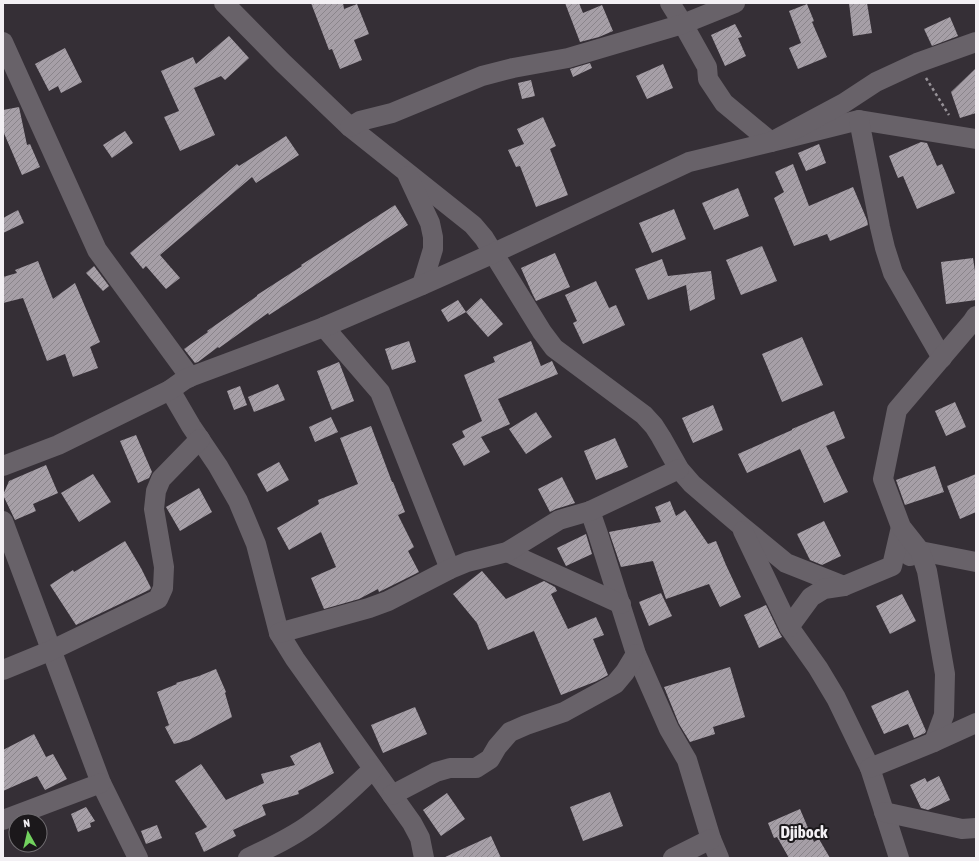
<svg xmlns="http://www.w3.org/2000/svg" width="979" height="861" viewBox="0 0 979 861" font-family="'Asap Condensed',sans-serif">
<defs>
<pattern id="building-hatch" width="6" height="6" patternUnits="userSpaceOnUse"><rect width="6" height="6" fill="#a69fa7"/><path d="M-1 1l2-2M0 6l6-6M5 7l2-2" fill="none" stroke="#8a858b"/></pattern>
</defs>
<rect width="100%" height="100%" fill="#352f36"/>
<g fill="url(#building-hatch)">
<path d="M311 3H343L344 9 357 4 369 34 354 40 362 60 340 69 332 49 329 50Z"/>
<path d="M565 3H579L583 13 602 5 613 31 599 37 580 42Z"/>
<path d="M849 3H867L872 33 853 36Z"/>
<path d="M807 4 814 21 812 22 827 57 798 69 789 48 801 43 789 11Z"/>
<path d="M950 17 958 36 932 46 924 29Z"/>
<path d="M735 24 742 37 738 38 746 56 725 66 711 35Z"/>
<path d="M229 36 249 58 225 80 221 76 194 88 215 135 180 151 164 117 179 111 161 71 193 57 196 64Z"/>
<path d="M65 48 82 82 61 93 58 86 49 91 35 64Z"/>
<path d="M590 63 592 68 573 77 570 69Z"/>
<path d="M663 64 673 88 647 99 636 76Z"/>
<path d="M976 68V113L960 118 951 92Z"/>
<path d="M531 80 535 96 522 99 518 83Z"/>
<path d="M19 107 27 145 30 144 40 167 22 175 3 131V110Z"/>
<path d="M543 117 556 146 550 149 568 195 536 207 520 166 516 167 508 150 524 144 517 129Z"/>
<path d="M125 131 133 143 112 158 103 145Z"/>
<path d="M286 136 299 155 256 183 252 177 160 255 180 278 166 289 146 266 143 269 130 253 237 164 239 166Z"/>
<path d="M921 142 927 143 937 166 942 164 955 193 917 209 903 176 898 178 889 156Z"/>
<path d="M819 144 826 163 806 171 798 153Z"/>
<path d="M793 164 809 206 853 187 867 220 868 225 830 241 827 234 794 246 774 198 784 192 775 172Z"/>
<path d="M738 188 749 216 714 230 702 203Z"/>
<path d="M395 205 408 225 269 315 268 313 219 348 218 347 198 362 195 363 184 349 208 332 207 331 257 296V295L302 266 301 265Z"/>
<path d="M674 209 686 239 652 253 639 223Z"/>
<path d="M18 210 24 223 3 233V218Z"/>
<path d="M762 246 777 281 741 295 726 260Z"/>
<path d="M555 253 570 287 536 301 532 293 521 268Z"/>
<path d="M973 258 976 278V300L946 304 941 262Z"/>
<path d="M662 259 668 276 711 271 715 299 690 311 686 285 648 300 635 269Z"/>
<path d="M38 261 53 299 75 283 100 342 90 347 98 368 73 377 65 354 47 361 23 298 3 303V277L17 273 15 270Z"/>
<path d="M94 266 109 286 103 291 86 273Z"/>
<path d="M596 281 609 308 616 305 625 325 583 344 573 323 577 321 565 295Z"/>
<path d="M481 298 503 324 488 337 466 312Z"/>
<path d="M458 300 466 312 448 322 441 310Z"/>
<path d="M802 337 823 385 782 402 762 354Z"/>
<path d="M409 341 416 362 392 370 385 349Z"/>
<path d="M531 341 541 366 552 361 558 374 498 399 510 424 481 437 490 452 464 466 452 444 465 437 462 431 482 421 464 375 495 362 493 357Z"/>
<path d="M339 362 354 401 332 410 317 371Z"/>
<path d="M278 384 285 400 254 412 248 397Z"/>
<path d="M240 386 247 405 234 410 227 391Z"/>
<path d="M955 402 966 427 946 436 935 411Z"/>
<path d="M713 405 723 430 693 443 682 418Z"/>
<path d="M834 411 845 438 826 446 848 492 824 503 800 449 747 473 738 454 792 430V429Z"/>
<path d="M536 412 552 437 526 454 509 429Z"/>
<path d="M331 417 338 432 315 442 309 427Z"/>
<path d="M371 426 392 482H393L405 512 398 515 414 547 408 551 419 572 379 592 378 589 359 599 324 609 311 578 336 567 321 532 289 550 277 528 319 504 318 500 358 484 340 438Z"/>
<path d="M136 435 152 472 149 478 138 483 120 441Z"/>
<path d="M615 438 628 467 596 480 584 451Z"/>
<path d="M279 462 289 480 267 492 257 474Z"/>
<path d="M46 465 58 493 33 504 36 511 15 520 3 495 9 481Z"/>
<path d="M935 466 944 492 905 505 896 480Z"/>
<path d="M93 474 111 502 79 522 61 493Z"/>
<path d="M976 474V512L960 519 947 486Z"/>
<path d="M562 477 575 503 556 509 550 512 538 489Z"/>
<path d="M199 488 212 512 180 531 166 507Z"/>
<path d="M670 501 676 516 685 510 708 544 716 541 726 565 741 597 720 607 709 584 666 599 653 561 621 567 609 532 661 522 655 507Z"/>
<path d="M824 521 841 556 822 565 810 560 797 534Z"/>
<path d="M586 534 592 554 566 566 557 548Z"/>
<path d="M125 541 141 568 151 588 149 590 76 625 50 585 73 570 74 572Z"/>
<path d="M482 571 506 599 544 581 555 587 557 591 551 594 568 629 596 617 604 635 593 639 608 675 597 681 561 695 534 631 488 650 477 623 453 594Z"/>
<path d="M661 593 672 616 649 626 639 602Z"/>
<path d="M902 594 916 621 890 634 876 606Z"/>
<path d="M766 605 779 632 782 637 759 648 744 615Z"/>
<path d="M730 667 745 717 713 727 715 734 690 742 679 724 664 687Z"/>
<path d="M216 669 226 692 225 693 232 717 189 740 174 744 165 727 169 725 157 692 177 684 176 683 199 676Z"/>
<path d="M908 690 926 731 925 733 914 738 908 724 884 734 871 706Z"/>
<path d="M415 707 427 734 383 753 371 725Z"/>
<path d="M34 734 46 757 53 754 67 779 45 790 37 776 3 791V750Z"/>
<path d="M320 742 334 773 298 791 299 794 262 805 266 815 233 830 236 836 204 852 195 833 207 827 175 781 201 764 226 800 264 783 261 774 295 765 290 756Z"/>
<path d="M939 776 950 800 928 810 921 808 910 785 925 778 927 782Z"/>
<path d="M610 792 623 826 583 841 570 807Z"/>
<path d="M447 793 465 819 441 836 423 810Z"/>
<path d="M86 807 95 821 90 823 91 827 78 832 71 814Z"/>
<path d="M800 809 814 842 819 839 830 858H789L777 837 774 838 768 823Z"/>
<path d="M157 825 162 838 146 844 141 831Z"/>
<path d="M491 836 501 858H443Z"/>
</g>
<g fill="none" stroke-linecap="round" stroke-linejoin="round">
<path stroke="#979298" stroke-width="2.5" stroke-dasharray="3 3" stroke-linecap="butt" d="M926 78 949 115"/>
<g stroke="#686269" stroke-width="20">
<path d="M224 3 282 62 350 127 473 225 484 238 542 332 554 348 644 415 654 426 661 437 679 469 692 484 740 525 786 563 844 586"/>
<path d="M670 3 683 24 707 67 708 79 724 103 771 142 859 120 976 139"/>
<path d="M3 42 97 250 190 377"/>
<path d="M859 120 880 227 885 248 893 273 942 358"/>
<path d="M350 127 360 121 392 113 482 76 513 68 568 58 683 24 735 3"/>
<path d="M408 176 430 223 433 237V249L422 285"/>
<path d="M324 327 380 392 450 569"/>
<path d="M170 390 191 426 218 466 238 501 256 544 279 633 295 659 412 823 420 838 424 858"/>
<path d="M3 466 58 445 170 390 184 380 190 377 324 327 422 285 494 253 689 162 771 142 844 103 876 82 917 63 976 42"/>
<path d="M590 511 598 534 636 654 669 729 687 760 711 839 719 858"/>
<path d="M3 521 101 783 138 858"/>
<path d="M743 531 789 627 818 668 836 698 870 768 899 858"/>
<path d="M507 552 621 604"/>
<path d="M910 556 920 551 976 562"/>
<path d="M789 627 811 597 824 589 844 586 892 566 901 527"/>
<path d="M279 633 369 608 388 601 450 569 467 562 507 552 559 520 590 511 679 469"/>
<path d="M3 670 52 650 158 599 163 588 164 567 154 509 156 491 161 479 200 439"/>
<path d="M934 742 944 715 945 674 927 571 920 551 901 527 883 479 897 410 972 322 976 316"/>
<path d="M870 768 934 742 976 723"/>
<path d="M392 795 436 772 450 768H476L490 759 497 747 510 732 526 725 564 712 615 684 625 672 636 654"/>
<path d="M884 812 962 829 976 828"/>
<path d="M3 820 101 783"/>
<path d="M248 858C269 848 291 838 310 824 333 808 353 788 373 769"/>
<path d="M673 858 711 839"/>
</g>
</g>
<g text-anchor="middle" dominant-baseline="central" stroke-width="4" stroke-linejoin="round" paint-order="stroke">
<g font-size="17" font-weight="bold" fill="#f3f0f4" stroke="#1b181b">
<text x="804" y="832">Djibock</text>
</g>
</g>
<rect width="979" height="861" fill="none" stroke="#f3f0f4" stroke-width="8"/>
<g transform="translate(28 833) rotate(352)"><circle r="19" fill="#1b181b" stroke="#716e72"/>
<path d="M0-3L7 15L0 10L-7 15Z" fill="#72d25e"/>
<text y="-6" font-size="11" font-weight="bold" text-anchor="middle" fill="#f3f0f4">N</text>
</g>
</svg>
